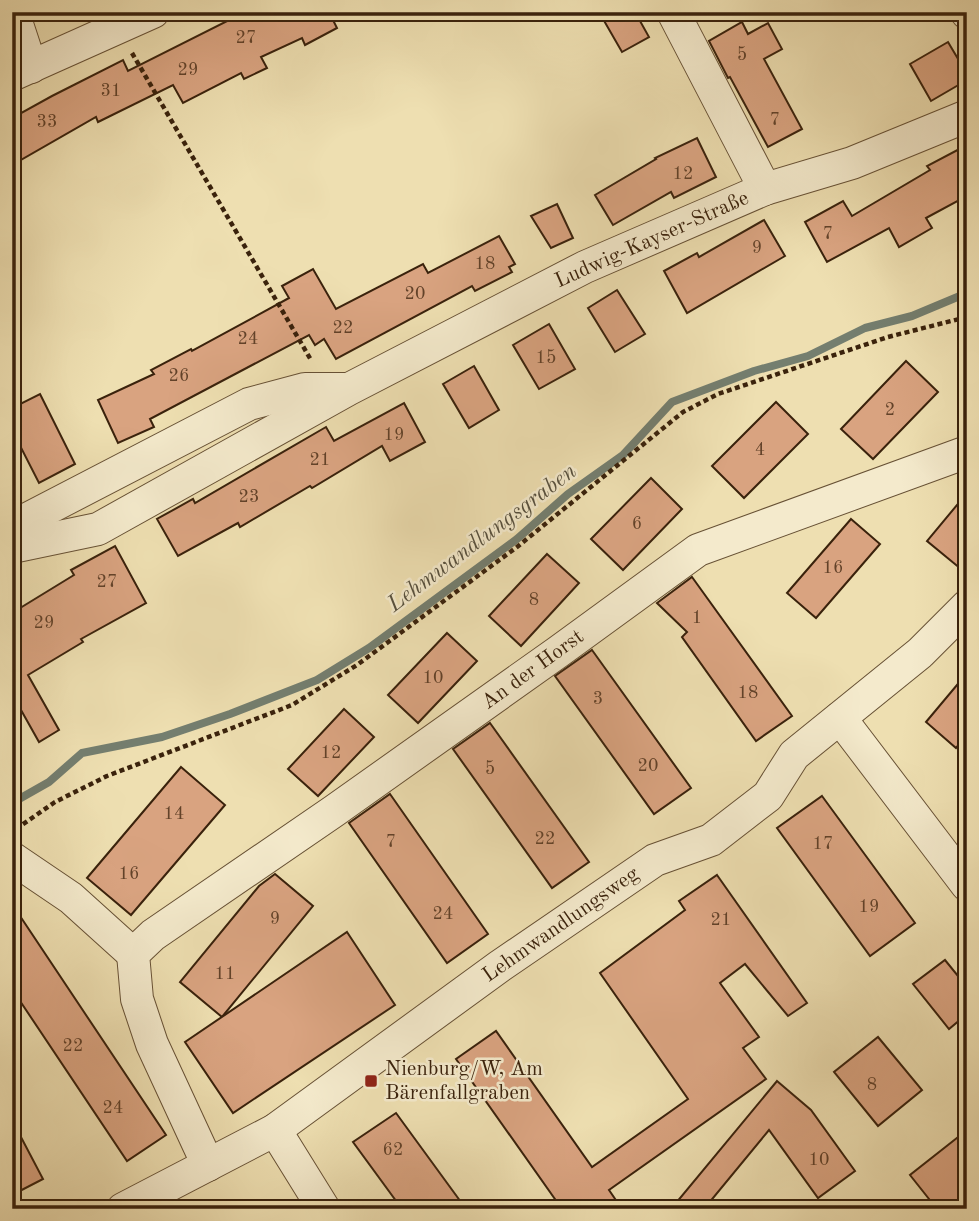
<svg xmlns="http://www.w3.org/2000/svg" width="979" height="1221" viewBox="0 0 979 1221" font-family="'Old Standard TT',serif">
<rect width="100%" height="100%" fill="#eedfb1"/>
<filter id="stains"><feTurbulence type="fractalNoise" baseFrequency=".00286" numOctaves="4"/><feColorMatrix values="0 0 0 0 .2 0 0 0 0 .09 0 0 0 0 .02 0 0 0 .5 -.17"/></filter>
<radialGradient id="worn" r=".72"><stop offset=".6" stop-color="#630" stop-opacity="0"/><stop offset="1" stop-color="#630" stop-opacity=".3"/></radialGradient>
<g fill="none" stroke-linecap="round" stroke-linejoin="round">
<path stroke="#747e6f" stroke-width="8" d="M12 803 49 782 82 753 162 737 230 714 317 680 369 648 517 539 568 494 623 455 672 402 754 371 808 356 865 328 912 316 967 293"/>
</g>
<g fill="#d9a380" stroke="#3a220c" stroke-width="2">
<path d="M245 12H329L337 28 305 45 302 38 261 57 267 68 244 79 241 73 183 103 173 85 98 122 96 117 12 165V118L52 96 123 60 128 71Z"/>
<path d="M599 12H635L649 37 622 52Z"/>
<path d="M742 22 748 34 768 23 782 49 764 59 802 129 768 147 730 77 728 78 709 41Z"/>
<path d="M948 42 967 74V80L931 101 910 64Z"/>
<path d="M697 138 716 177 674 198 671 192 613 225 595 195 656 159 655 158Z"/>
<path d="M967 145V196L926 218 932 228 899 247 889 228 827 262 805 222 843 201 852 216 930 170 927 166Z"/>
<path d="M557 204 573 238 551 248 531 216Z"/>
<path d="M764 220 785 256 687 313 664 271 697 253 699 257Z"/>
<path d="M499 236 515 264 509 267 512 272 475 291 472 286 336 359 324 339 315 345 309 335 150 419 154 427 118 443 98 400 154 374 151 370 191 349 192 351 289 298 282 286 313 269 336 309 423 264 428 273Z"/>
<path d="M617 290 645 334 615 352 588 308Z"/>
<path d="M549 324 575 369 539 389 513 345Z"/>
<path d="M906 361 938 392 873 459 841 429Z"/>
<path d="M474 366 499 410 469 428 443 384Z"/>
<path d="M40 394 75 464 39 483 12 430V408Z"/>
<path d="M776 402 808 434 744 498 712 466Z"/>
<path d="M404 403 425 442 390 461 382 446 312 488 310 486 240 527 238 523 178 556 157 519 193 499 195 503 326 427 334 441Z"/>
<path d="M651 478 682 509 623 570 591 539Z"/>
<path d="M967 493V574L927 541Z"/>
<path d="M851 519 880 544 816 618 787 593Z"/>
<path d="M115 546 146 603 81 639 83 642 28 675 59 730 39 742 12 694V613L74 575 71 570Z"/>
<path d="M547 554 579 583 521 646 489 616Z"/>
<path d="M692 577 792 716 756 741 682 637 687 632 657 603Z"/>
<path d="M447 633 477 661 418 723 388 695Z"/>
<path d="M592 650 691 788 654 814 555 676Z"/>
<path d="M967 673V735L956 748 926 722Z"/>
<path d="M344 709 374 737 318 796 288 769Z"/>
<path d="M490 723 589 862 552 888 453 749Z"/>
<path d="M181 767 225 805 131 915 87 878Z"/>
<path d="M390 794 488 934 447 963 349 823Z"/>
<path d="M822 796 915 923 870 956 777 828Z"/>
<path d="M275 874 313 906 222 1017 180 982 259 886Z"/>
<path d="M717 875 807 1003 788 1016 745 964 720 983 759 1037 743 1048 766 1079 609 1190 622 1209H562L456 1059 496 1031 592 1167 688 1099 600 973 685 910 679 901Z"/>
<path d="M12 904 166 1135 127 1161 12 989Z"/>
<path d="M347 932 395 1005 233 1113 185 1042Z"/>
<path d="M945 960 967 987V1014L949 1029 913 984Z"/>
<path d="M878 1037 922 1090 878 1126 834 1072Z"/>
<path d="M777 1081 811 1110 855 1171 818 1198 769 1130 704 1209H671Z"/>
<path d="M396 1113 466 1209H402L353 1142Z"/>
<path d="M12 1120 43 1179 12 1195Z"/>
<path d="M967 1130V1197L953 1209H937L910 1175Z"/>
</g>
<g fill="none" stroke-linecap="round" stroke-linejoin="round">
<g stroke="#675135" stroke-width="34">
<g id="minor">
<path d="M13 12 31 67"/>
<path d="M673 12 765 189"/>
<path d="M967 12V13"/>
<path d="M12 75 153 12"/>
<path d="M12 527 249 404 305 389H344"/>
<path d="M12 547 98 529 349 389 585 267 765 189 852 163 967 116"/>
<path d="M840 718 967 885"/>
<path d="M12 858 71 898 133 954"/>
<path d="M275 1130 324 1209"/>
<path d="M208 1165 152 1044 137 999 133 954 153 935 334 811 558 652 698 550 967 452"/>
<path d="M123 1209 275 1130 500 966 655 860 711 840 768 796 794 755 920 653 967 606"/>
</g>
</g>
<g stroke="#3a220c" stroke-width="4.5" stroke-dasharray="5 3.5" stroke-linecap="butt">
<path d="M132 53 311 360"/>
<path d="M16 829 55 802 107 776 292 705 357 665 517 547 683 412 718 394 888 337 967 317"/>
</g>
<use href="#minor" stroke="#f4eacc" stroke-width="32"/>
</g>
<rect fill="#8f2418" stroke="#f4eacc" stroke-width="2.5" x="364" y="1074" width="14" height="14" rx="3.5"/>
<g text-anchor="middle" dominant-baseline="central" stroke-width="5" stroke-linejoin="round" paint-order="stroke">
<g font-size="18" fill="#624229">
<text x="246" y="38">27</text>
<text x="742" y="55">5</text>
<text x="188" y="70">29</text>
<text x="111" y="91">31</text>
<text x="775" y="120">7</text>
<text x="47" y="122">33</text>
<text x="683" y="174">12</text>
<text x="828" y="234">7</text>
<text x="757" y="248">9</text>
<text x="485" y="264">18</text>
<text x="415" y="294">20</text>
<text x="343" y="328">22</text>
<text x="248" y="339">24</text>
<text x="546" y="358">15</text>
<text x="179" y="376">26</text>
<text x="890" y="410">2</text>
<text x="394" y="435">19</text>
<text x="760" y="450">4</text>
<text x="320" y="460">21</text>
<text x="249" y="497">23</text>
<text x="637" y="524">6</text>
<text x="833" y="568">16</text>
<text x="107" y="582">27</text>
<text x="534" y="600">8</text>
<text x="697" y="618">1</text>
<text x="44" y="623">29</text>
<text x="433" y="678">10</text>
<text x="748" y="693">18</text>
<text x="598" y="699">3</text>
<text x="331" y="753">12</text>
<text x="648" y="766">20</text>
<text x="490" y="769">5</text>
<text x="174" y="814">14</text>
<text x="545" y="839">22</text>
<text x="391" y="842">7</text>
<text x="823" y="844">17</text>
<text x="129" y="874">16</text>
<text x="869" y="907">19</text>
<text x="443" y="914">24</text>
<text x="275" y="919">9</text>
<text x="721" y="920">21</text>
<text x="225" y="974">11</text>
<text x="73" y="1046">22</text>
<text x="872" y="1085">8</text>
<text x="113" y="1108">24</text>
<text x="393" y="1150">62</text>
<text x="819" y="1160">10</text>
</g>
<g font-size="21" fill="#3a220c" stroke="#f4eacc">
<text transform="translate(652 240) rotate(-24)">Ludwig-Kayser-Straße</text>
<text transform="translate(533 670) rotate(-36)">An der Horst</text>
<text transform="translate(561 925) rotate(-35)">Lehmwandlungsweg</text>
</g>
<g font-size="21" fill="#3a220c" stroke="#f4eacc" text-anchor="start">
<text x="385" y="1069">Nienburg/W, Am<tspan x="385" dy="24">Bärenfallgraben</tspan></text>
</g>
<g font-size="23" font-style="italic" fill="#57503e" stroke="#f4eacc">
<text transform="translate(482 538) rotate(-37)">Lehmwandlungsgraben</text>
</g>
</g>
<rect width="979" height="1221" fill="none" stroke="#eedfb1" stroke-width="42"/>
<rect x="14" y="14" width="951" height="1193" fill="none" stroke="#3a220c" stroke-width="3.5"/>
<rect x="21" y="21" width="937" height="1179" fill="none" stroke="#3a220c" stroke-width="2"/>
<rect width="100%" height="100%" filter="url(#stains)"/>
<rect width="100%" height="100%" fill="url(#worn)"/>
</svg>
